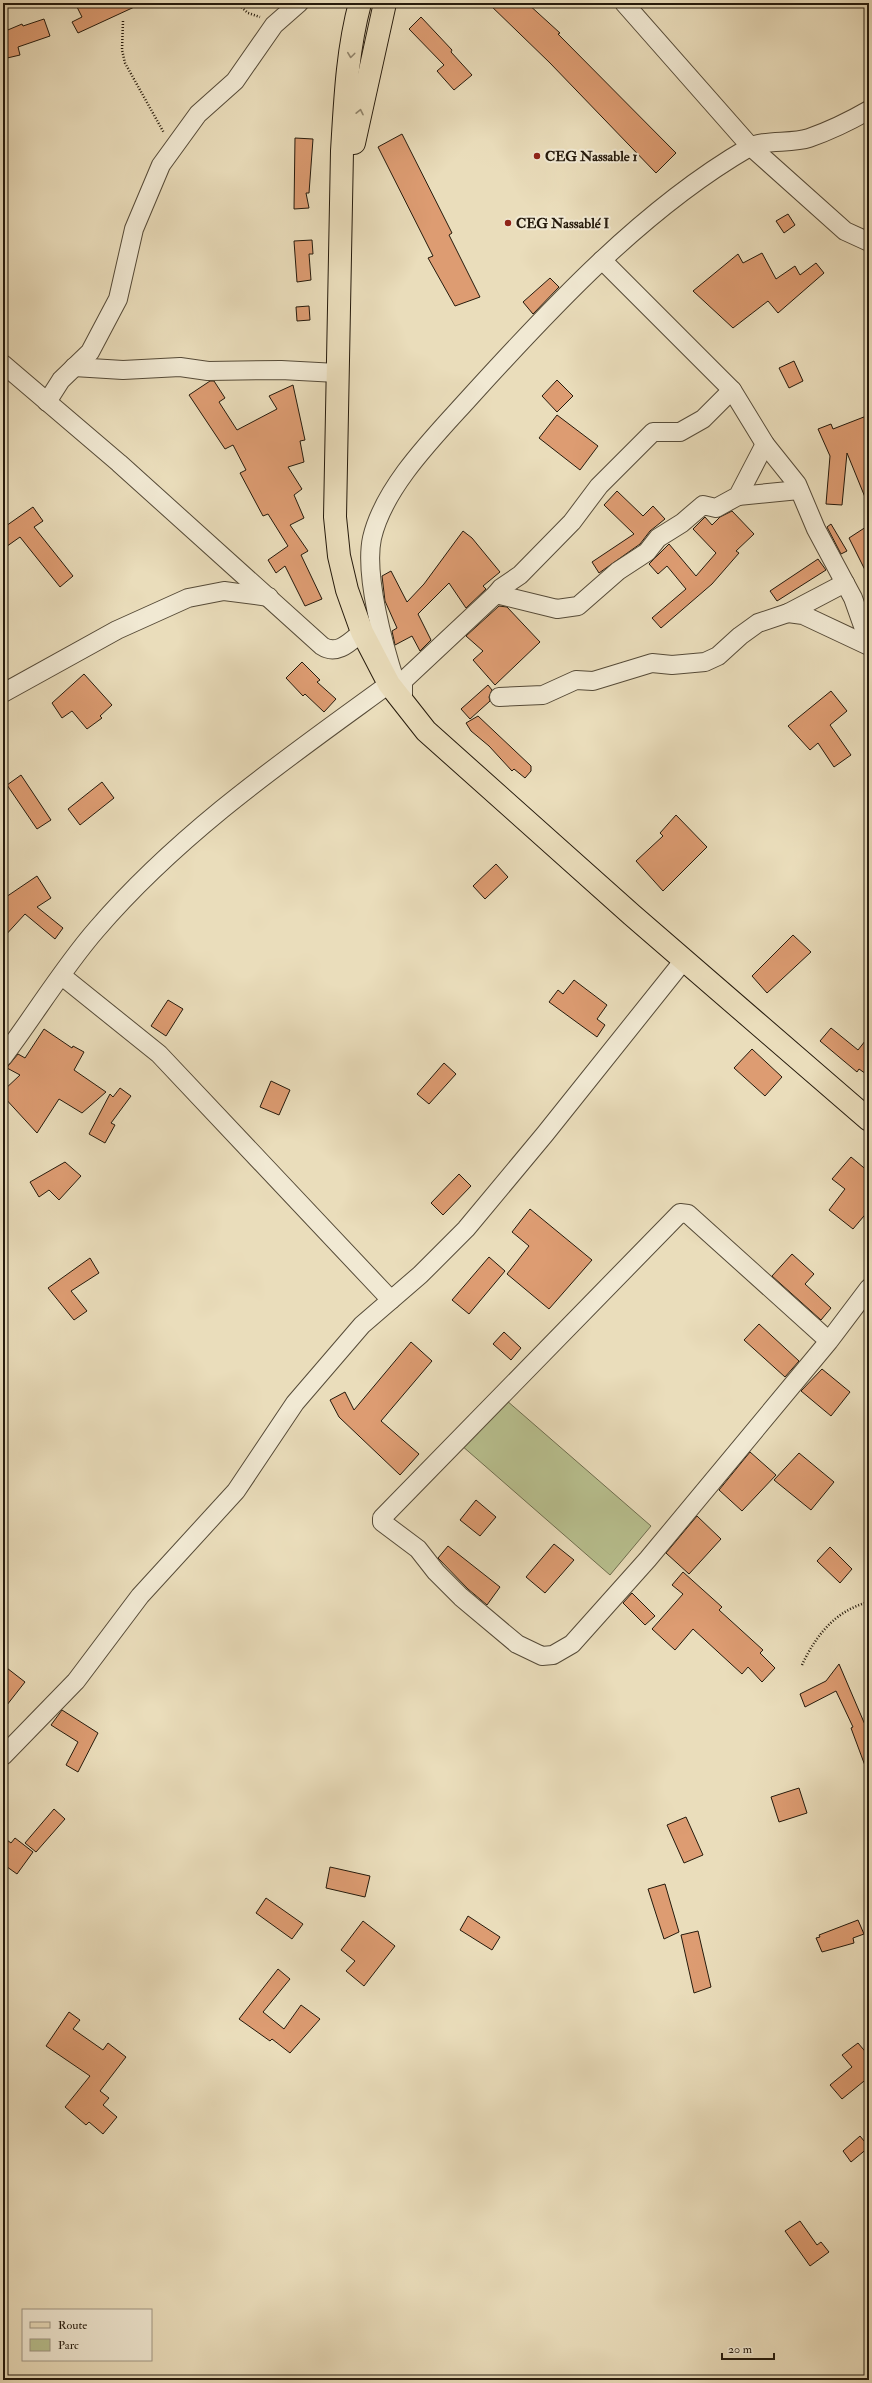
<svg xmlns="http://www.w3.org/2000/svg" width="872" height="2383" viewBox="0 0 872 2383" font-family="'IM FELL Double Pica',serif">
<rect width="100%" height="100%" fill="#eaddbb"/>
<filter id="stains"><feTurbulence type="fractalNoise" baseFrequency=".005" numOctaves="4"/><feColorMatrix values="0 0 0 0 .2 0 0 0 0 .09 0 0 0 0 .02 0 0 0 .5 -.17"/></filter>
<radialGradient id="worn" r=".72"><stop offset=".6" stop-color="#630" stop-opacity="0"/><stop offset="1" stop-color="#630" stop-opacity=".3"/></radialGradient>
<path fill="#b8c08f" stroke="#6e6d4e" d="M506 1400 651 1526 610 1575 461 1445Z"/>
<g fill="#dd9c72" stroke="#251a0c">
<path d="M75 3H143L78 33 72 22 82 17Z"/>
<path d="M488 3H527L560 33 558 34 676 153 656 173 550 63Z"/>
<path d="M421 17 452 50 451 52 472 75 454 90 437 71 444 65 409 29Z"/>
<path d="M44 19 50 36 18 47 20 55 3 59V32L22 24 23 26Z"/>
<path d="M402 134 452 233 449 235 480 297 455 306 428 258 433 256 378 147Z"/>
<path d="M295 138 313 139 309 193H306L309 208 294 209Z"/>
<path d="M788 214 795 225 784 233 776 221Z"/>
<path d="M312 240 313 254H309L311 280 297 282 294 241Z"/>
<path d="M762 253 776 279 795 266 800 275 816 263 824 273 778 313 768 301 733 328 693 291 738 254 743 263Z"/>
<path d="M550 278 559 287 533 314 523 302Z"/>
<path d="M309 306 310 320 297 321 296 307Z"/>
<path d="M794 361 803 381 789 388 779 368Z"/>
<path d="M557 380 573 396 557 412 542 396Z"/>
<path d="M210 381H214L225 398 219 402 237 430 277 409 269 396 293 385 305 440 300 441 304 462 288 467 302 489 294 495 304 518 290 525 308 551 301 555 322 599 305 606 285 566 276 573 268 560 288 546 268 514 263 516 240 473 246 470 233 445 225 449 189 395Z"/>
<path d="M557 415 598 446 580 470 539 438Z"/>
<path d="M869 415V507L847 453 842 505 826 504 830 456 818 429 831 424 833 429Z"/>
<path d="M617 491 643 516 653 506 665 519 650 531 640 544 599 573 592 562 634 534 604 505Z"/>
<path d="M33 507 43 521 34 527 73 576 60 587 20 537 3 549V528Z"/>
<path d="M732 511 754 534 736 551 739 553 712 584 661 628 652 618 686 589 667 566 658 574 649 564 669 544 696 576 716 553 693 529 705 517 712 525 720 517Z"/>
<path d="M831 524 847 551 841 554 827 527Z"/>
<path d="M869 525V578L849 538Z"/>
<path d="M463 531 472 538 500 572 483 586 486 589 466 608 449 583 418 614 431 640 420 651 412 636 395 645 392 631 397 628 385 601 382 576 391 571 407 602 424 584Z"/>
<path d="M818 559 826 570 777 601 770 591Z"/>
<path d="M499 606 507 607 540 642 495 685 473 660 483 651 466 636Z"/>
<path d="M302 662 320 680 317 682 336 699 324 712 305 694 303 696 286 678Z"/>
<path d="M84 674 112 705 100 716 102 718 87 729 72 711 62 718 52 703Z"/>
<path d="M488 685 492 690 489 697 490 701 470 719 461 709Z"/>
<path d="M831 691 847 711 830 725 851 755 834 767 818 743 810 750 788 726Z"/>
<path d="M478 716 531 766V771L525 778 514 769 512 771 489 746 471 731 466 723Z"/>
<path d="M21 775 51 820 37 829 7 785Z"/>
<path d="M102 782 114 798 80 825 68 809Z"/>
<path d="M676 815 707 847 663 891 636 861 663 836 660 833Z"/>
<path d="M496 864 508 877 485 899 473 886Z"/>
<path d="M37 876 51 898 37 907 63 928 55 939 25 914 3 938V899Z"/>
<path d="M793 935 811 952 767 993 752 976Z"/>
<path d="M574 980 607 1005 597 1019 605 1025 597 1037 549 1002 558 990 563 994Z"/>
<path d="M168 1000 183 1009 166 1036 151 1026Z"/>
<path d="M831 1028 858 1050 869 1036V1076L859 1069 857 1072 820 1041Z"/>
<path d="M44 1029 72 1048 73 1046 84 1052 74 1070 106 1092 82 1113 59 1099 37 1133 3 1096V1091L20 1075 7 1068 8 1066 18 1054 25 1058Z"/>
<path d="M752 1049 782 1077 765 1096 734 1068Z"/>
<path d="M444 1063 456 1074 429 1104 417 1094Z"/>
<path d="M271 1081 290 1090 279 1115 260 1107Z"/>
<path d="M120 1088 131 1096 111 1123 115 1125 105 1143 89 1134 110 1094 113 1097Z"/>
<path d="M851 1157 869 1172V1210L853 1229 829 1210 845 1189 832 1179Z"/>
<path d="M65 1162 81 1176 59 1200 49 1190 39 1197 30 1182Z"/>
<path d="M459 1174 471 1186 443 1215 431 1203Z"/>
<path d="M530 1209 592 1260 549 1309 507 1274 529 1246 512 1232Z"/>
<path d="M792 1254 814 1274 805 1284 831 1308 821 1320 772 1276Z"/>
<path d="M489 1257 505 1271 469 1314 452 1300Z"/>
<path d="M90 1258 99 1273 71 1291 87 1311 74 1320 48 1288Z"/>
<path d="M759 1324 799 1361 785 1377 744 1340Z"/>
<path d="M504 1332 521 1348 511 1360 493 1344Z"/>
<path d="M411 1342 432 1361 381 1421 419 1454 400 1475 339 1417 330 1400 345 1392 354 1410Z"/>
<path d="M822 1369 850 1392 831 1416 801 1391Z"/>
<path d="M750 1452 776 1475 742 1511 719 1490Z"/>
<path d="M799 1453 834 1482 811 1510 774 1480Z"/>
<path d="M476 1500 496 1517 480 1536 460 1520Z"/>
<path d="M697 1516 721 1539 689 1574 666 1553Z"/>
<path d="M554 1544 574 1560 545 1593 526 1577Z"/>
<path d="M448 1546 500 1587 487 1605 468 1589 438 1558Z"/>
<path d="M830 1547 852 1569 840 1583 817 1561Z"/>
<path d="M683 1572 722 1607 719 1610 763 1650 760 1653 775 1668 762 1682 748 1667 742 1674 693 1629 675 1650 652 1629 683 1594 672 1585Z"/>
<path d="M632 1593 655 1616 645 1625 623 1603Z"/>
<path d="M839 1664 869 1734V1771H867L851 1728 853 1727 836 1691 805 1707 800 1694 826 1681Z"/>
<path d="M3 1665 25 1682 3 1710Z"/>
<path d="M62 1710 98 1733 78 1772 66 1765 78 1742 51 1725Z"/>
<path d="M799 1788 807 1813 779 1822 771 1797Z"/>
<path d="M54 1809 65 1819 36 1852 25 1843Z"/>
<path d="M686 1817 703 1855 684 1863 667 1825Z"/>
<path d="M3 1837 11 1843 15 1838 33 1852 17 1874 3 1864Z"/>
<path d="M330 1867 370 1876 365 1897 326 1888Z"/>
<path d="M665 1884 679 1932 664 1939 648 1889Z"/>
<path d="M266 1898 303 1924 292 1939 256 1913Z"/>
<path d="M468 1916 500 1937 492 1950 460 1930Z"/>
<path d="M858 1920 864 1934 853 1938 854 1943 822 1952 816 1938 820 1937 819 1935Z"/>
<path d="M363 1921 395 1946 364 1986 346 1971 355 1961 341 1950Z"/>
<path d="M698 1931 711 1987 694 1993 681 1935Z"/>
<path d="M278 1969 290 1979 263 2012 284 2029 301 2005 320 2019 290 2053 272 2039 270 2041 239 2019Z"/>
<path d="M69 2012 80 2020 73 2029 103 2050 108 2043 126 2057 100 2091 109 2098 103 2105 117 2117 103 2134 89 2122 86 2125 65 2107 90 2076 46 2046Z"/>
<path d="M858 2043 869 2056V2077L842 2099 830 2085 852 2067 842 2055Z"/>
<path d="M860 2136 869 2147 851 2162 843 2151Z"/>
<path d="M800 2221 817 2245 821 2242 829 2252 810 2266 785 2231Z"/>
</g>
<g fill="none" stroke-linecap="round" stroke-linejoin="round">
<g stroke="#564b38" stroke-width="20">
<g id="street">
<path d="M624 3 750 146 845 231 869 242"/>
<path d="M602 260 732 390 765 444 797 484 816 529 853 598 869 643"/>
<path d="M3 364 119 463 322 646C337 656 350 642 362 632"/>
<path d="M74 367 123 370 180 367 208 371 281 370 337 373"/>
<path d="M47 402 61 380 90 352 118 299 134 229 161 165 198 114 235 81 274 25 299 3"/>
<path d="M738 496 799 490"/>
<path d="M496 594 501 588 520 575 572 522 599 486 653 432H680L703 419 732 390"/>
<path d="M788 613 803 615 869 646"/>
<path d="M396 684C384 647 364 575 372 538 384 486 436 435 471 396 552 307 643 209 748 148 763 139 791 144 809 138 829 131 850 121 869 110"/>
<path d="M3 693 117 630 188 598 224 591 269 597"/>
<path d="M499 697 543 695 576 680 593 681 652 663 672 665 705 662 718 656 740 636 758 623 788 613 845 583"/>
<path d="M403 701V681L496 594 557 609 578 606 618 571 647 552 658 538 682 523 703 505 716 508 738 496 765 444"/>
<path d="M62 976 159 1054 391 1300"/>
<path d="M3 1057C34 1016 63 968 96 930 180 832 286 759 389 684"/>
<path d="M829 1341 688 1214 680 1213 382 1518V1522L418 1549 436 1572 461 1597 517 1644 542 1656 553 1655 572 1644 648 1559 829 1341 869 1288"/>
<path d="M3 1756 76 1681 140 1596 236 1491 295 1403 362 1325 420 1275 466 1229 545 1134 684 960"/>
</g>
</g>
<g stroke="#251a0c" stroke-width="24">
<g id="primary">
<path d="M360 3C347 51 345 102 342 151L335 517 339 556 347 590 362 632 389 684 426 731 632 915 869 1120"/>
<path d="M354 143 385 3"/>
</g>
</g>
<g stroke="#251a0c" stroke-width="2.5" stroke-dasharray="1 2" stroke-linecap="butt">
<path d="M237 3 248 13 260 17"/>
<path d="M123 21 122 50 125 63 164 133"/>
<path d="M802 1665C816 1635 836 1610 869 1602"/>
</g>
<use href="#street" stroke="#f1e9d3" stroke-width="18"/>
<use href="#primary" stroke="#eaddbb" stroke-width="22"/>
</g>
<defs><path id="oneway-chevron" d="M-2-3.5L2.5 0L-2 3.5" fill="none" stroke-width="1.6" stroke-linecap="round" stroke-linejoin="round"/></defs>
<g stroke="#91856c">
<use href="#oneway-chevron" transform="translate(351 55) rotate(97)"/>
<use href="#oneway-chevron" transform="translate(360 112) rotate(-78)"/>
</g>
<g fill="#8f2418" stroke="#f1e9d3" stroke-width="1.5">
<circle cx="537" cy="156" r="4"/>
<circle cx="508" cy="223" r="4"/>
</g>
<g text-anchor="middle" dominant-baseline="central" stroke-width="4" stroke-linejoin="round" paint-order="stroke">
<g font-size="14" font-weight="bold" fill="#251a0c" stroke="#f1e9d3" text-anchor="start">
<text x="545" y="156">CEG Nassable 1</text>
<text x="516" y="223">CEG Nassablé I</text>
</g>
</g>
<rect width="872" height="2383" fill="none" stroke="#eaddbb" stroke-width="16"/>
<rect x="4" y="4" width="864" height="2375" fill="none" stroke="#251a0c" stroke-width="2"/>
<rect x="8" y="8" width="856" height="2367" fill="none" stroke="#251a0c"/>
<rect x="22" y="2309" width="130" height="52" fill="#f1e9d3" stroke="#9f9683"/>
<rect x="30" y="2322" width="20" height="6" fill="#eaddbb" stroke="#9f9683"/>
<text x="58" y="2329" font-size="12" fill="#251a0c">Route</text>
<rect x="30" y="2339" width="20" height="12" fill="#b8c08f" stroke="#9f9683"/>
<text x="58" y="2349" font-size="12" fill="#251a0c">Parc</text>
<path d="M722 2353v6h52v-6" fill="none" stroke="#251a0c" stroke-width="2"/>
<text x="728" y="2353" font-size="12" fill="#251a0c" stroke="#f1e9d3" stroke-width="3" paint-order="stroke">20 m</text>
<rect width="100%" height="100%" filter="url(#stains)"/>
<rect width="100%" height="100%" fill="url(#worn)"/>
</svg>
